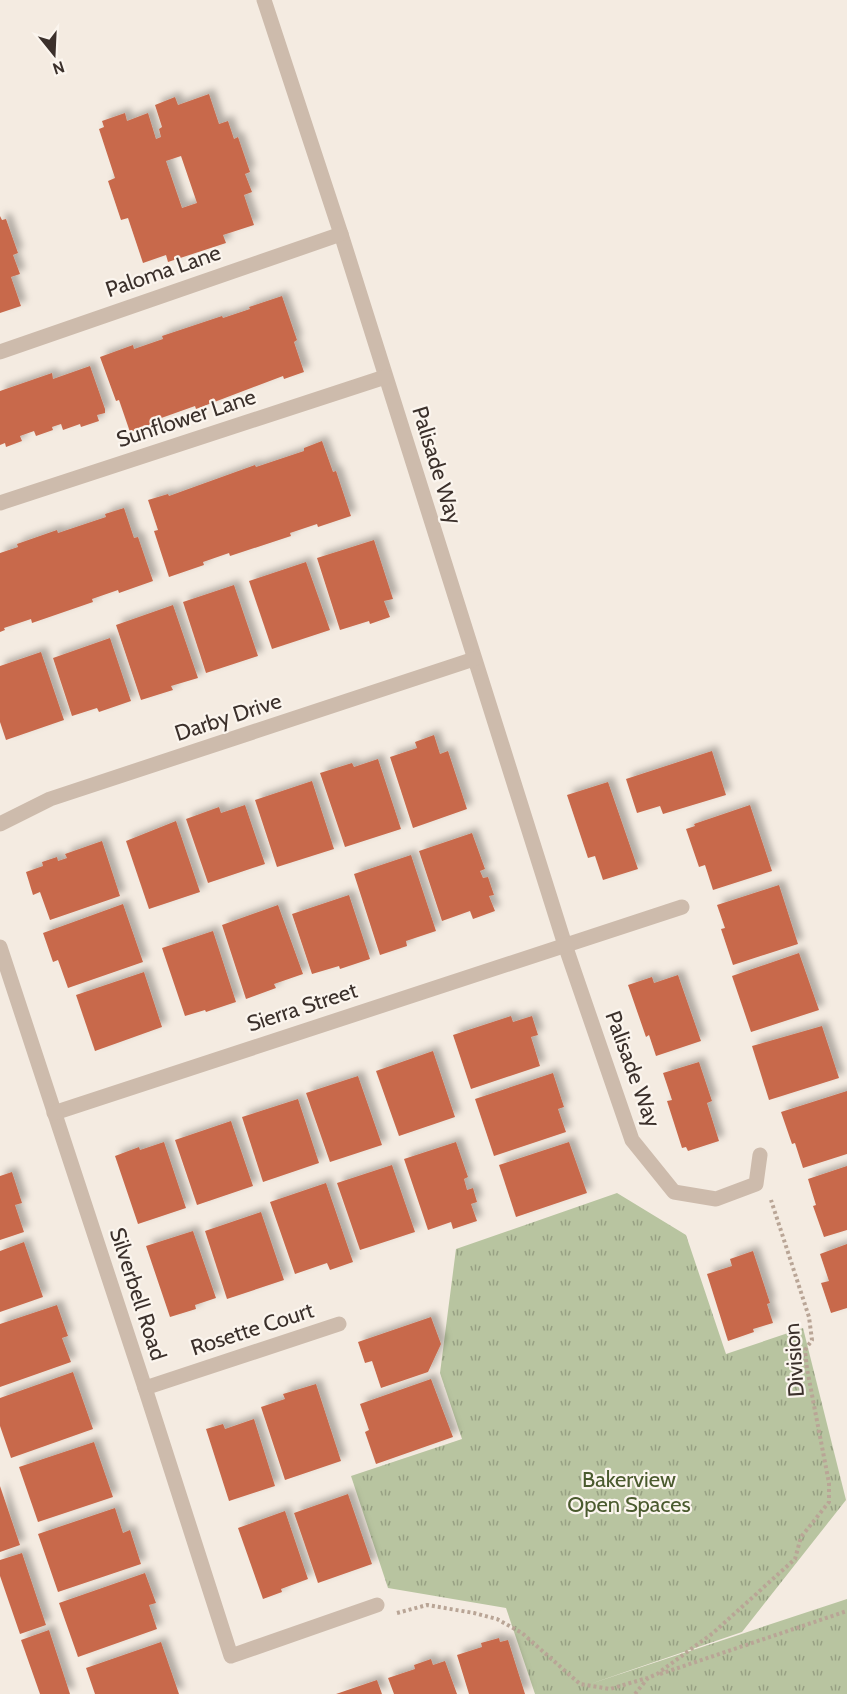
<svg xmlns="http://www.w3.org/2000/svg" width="847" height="1694" viewBox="0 0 847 1694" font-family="Cabin,sans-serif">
<defs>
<pattern id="park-tufts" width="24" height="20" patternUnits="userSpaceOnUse" patternTransform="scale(1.5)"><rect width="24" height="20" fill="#b8c4a0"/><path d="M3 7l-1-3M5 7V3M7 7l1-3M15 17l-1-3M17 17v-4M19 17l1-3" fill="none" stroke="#97a083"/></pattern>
<filter id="shadow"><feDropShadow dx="5.5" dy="-5.5" stdDeviation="3" flood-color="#0004"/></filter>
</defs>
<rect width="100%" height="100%" fill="#f4ebe1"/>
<path fill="url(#park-tufts)" d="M617 1193 686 1235 726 1354 803 1328 846 1500 742 1632 590 1684 847 1599V1694H535L506 1608 388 1588 351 1476 462 1439 440 1373 456 1249Z"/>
<g fill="#c8694b" fill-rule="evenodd" filter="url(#shadow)">
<path d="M209 94 219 124 228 121 234 139 238 137 250 172 245 174 252 192 244 195 254 225 223 235 226 243 168 262 166 255 143 263 128 218 121 220 108 181 115 178 99 129 104 127 102 121 125 113 127 121 148 113 156 139 161 137 159 129 162 127 155 105 175 97 178 105ZM181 156 197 203 182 208 166 161Z"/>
<path d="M0 216 2 220 6 219 18 253 13 255 20 274 11 277 21 306 0 313Z"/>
<path d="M282 296 297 340 294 342 304 372 284 379 283 376 196 409 195 406 150 422 151 425 130 432 119 400 116 401 100 357 133 345 134 349 163 339 162 336 222 316 223 318 250 309 249 307Z"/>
<path d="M90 366 105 409V413L97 415 99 421 81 427 80 424 63 430 61 424 52 427 53 430 36 436 34 431 20 436 22 441 6 447 5 443 0 445V391L52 373 53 379Z"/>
<path d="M322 441 333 472 336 471 351 516 318 527 317 524 290 533 291 536 230 556 229 553 203 562 204 565 169 577 154 531 158 530 148 500 168 494 169 496 255 465 256 467 304 451V448Z"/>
<path d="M124 508 134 538 138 537 153 581 119 593 118 590 92 599 93 602 32 623 31 619 4 628 5 630 0 632V553L18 547 17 544 57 530 58 533 106 517 105 514Z"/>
<path d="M374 540 393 599 384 601 390 617 370 624 369 621 340 630 317 558Z"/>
<path d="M306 562 330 630 272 649 249 581Z"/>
<path d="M234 585 258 656 206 673 183 602Z"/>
<path d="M173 605 198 678 171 686 173 690 141 700 116 625Z"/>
<path d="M110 638 131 701 99 712 97 708 72 716 53 658Z"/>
<path d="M41 652 64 720 6 740 0 722V666Z"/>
<path d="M434 735 440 754 448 751 467 809 413 828 390 757 417 748 415 742Z"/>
<path d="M712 751 726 795 663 814 660 806 637 813 626 779Z"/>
<path d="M378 759 401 829 345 847 320 773 352 763 354 767Z"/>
<path d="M312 781 334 849 277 867 255 800Z"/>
<path d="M608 782 638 869 603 880 595 856 588 858 567 795Z"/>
<path d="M245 805 265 864 208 883 186 819 219 807 221 813Z"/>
<path d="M750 805 772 871 713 890 705 865 699 867 686 829 695 826 694 824Z"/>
<path d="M176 821 200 892 149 909 126 841Z"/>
<path d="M472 833 485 869 480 871 483 878 488 877 494 895 489 896 495 911 473 919 470 911 442 921 419 851Z"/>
<path d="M102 841 120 896 50 920 40 892 33 895 26 872 43 866 42 862 57 857 58 861 67 858 65 854Z"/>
<path d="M411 855 436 931 406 941 407 946 380 955 354 874Z"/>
<path d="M779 885 798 944 733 965 721 929 725 928 717 905Z"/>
<path d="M349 895 370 959 340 969 339 966 312 974 292 914Z"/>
<path d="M123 904 143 962 68 988 58 960 53 962 43 933Z"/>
<path d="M278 905 303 974 274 984 276 988 246 999 222 925Z"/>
<path d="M213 931 236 1002 206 1012 205 1010 185 1016 162 948Z"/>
<path d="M799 953 819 1010 751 1032 732 976Z"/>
<path d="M144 972 162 1027 95 1051 76 995Z"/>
<path d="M678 975 701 1041 656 1056 649 1035 646 1037 628 985 652 977 654 983Z"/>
<path d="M511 1016 513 1022 532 1016 538 1035 531 1037 540 1066 471 1089 453 1035Z"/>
<path d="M822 1026 839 1078 769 1100 752 1046Z"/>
<path d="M433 1051 455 1117 399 1136 376 1071Z"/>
<path d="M699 1062 712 1101 707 1103 719 1141 688 1151 686 1147 682 1148 667 1101 672 1100 663 1073Z"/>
<path d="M553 1073 564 1107 558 1109 566 1132 494 1156 475 1099Z"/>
<path d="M358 1076 382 1145 330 1162 306 1093Z"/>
<path d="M847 1091V1154L803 1168 795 1143 792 1144 781 1112Z"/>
<path d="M298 1099 319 1163 263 1182 242 1117Z"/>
<path d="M231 1121 253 1186 197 1205 175 1140Z"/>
<path d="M164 1142 186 1208 138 1224 115 1156 139 1147 140 1150Z"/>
<path d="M456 1142 468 1177 464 1179 467 1190 473 1188 477 1202 471 1204 477 1221 453 1229 451 1222 428 1230 404 1159Z"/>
<path d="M569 1142 587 1193 516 1217 499 1165Z"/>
<path d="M392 1165 415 1232 360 1250 337 1183Z"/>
<path d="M847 1166V1230L824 1237 813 1206 816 1205 808 1179Z"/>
<path d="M12 1172 22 1203 15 1205 24 1232 0 1240V1176Z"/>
<path d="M326 1183 353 1262 330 1270 327 1263 295 1274 270 1202Z"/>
<path d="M261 1212 284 1280 227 1299 205 1231Z"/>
<path d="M193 1231 216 1298 195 1305 196 1309 170 1317 146 1246Z"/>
<path d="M24 1242 43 1297 0 1312V1251Z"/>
<path d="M847 1244V1308L831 1313 821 1283 829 1281 820 1254Z"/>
<path d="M753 1251 770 1303 767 1304 773 1323 753 1329 754 1332 728 1341 707 1274 732 1266 730 1259Z"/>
<path d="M57 1305 68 1336 62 1338 71 1362 0 1387V1324Z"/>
<path d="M431 1317 441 1344 428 1372 381 1388 372 1361 365 1363 358 1342Z"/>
<path d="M73 1372 93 1429 11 1458 0 1426V1398Z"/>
<path d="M431 1379 453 1437 376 1464 365 1432 369 1430 360 1404Z"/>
<path d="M316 1384 341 1461 285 1480 261 1407 285 1399 283 1394Z"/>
<path d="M254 1419 275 1486 229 1501 206 1429 223 1424 225 1429Z"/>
<path d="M94 1442 113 1497 38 1522 19 1467Z"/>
<path d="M0 1486 20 1545 0 1552Z"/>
<path d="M348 1494 372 1564 318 1583 294 1513Z"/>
<path d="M115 1508 123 1533 130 1530 141 1564 58 1592 38 1534Z"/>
<path d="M285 1511 308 1579 281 1589 282 1592 263 1599 238 1528Z"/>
<path d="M22 1553 46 1625 20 1634 0 1576V1560Z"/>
<path d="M145 1573 156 1603 149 1605 157 1629 78 1657 59 1603Z"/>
<path d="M49 1630 70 1694H40L21 1640Z"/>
<path d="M499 1638 500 1642 508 1640 525 1694H469L457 1655 482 1647 481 1643Z"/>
<path d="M161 1642 179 1694H95L86 1668Z"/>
<path d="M431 1659 433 1665 445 1661 457 1694H394L388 1678 415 1669 414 1665Z"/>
<path d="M377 1680 382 1694H336Z"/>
</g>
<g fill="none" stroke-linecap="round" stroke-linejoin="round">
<g stroke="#b9a596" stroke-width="4" stroke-dasharray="3 3" stroke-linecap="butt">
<path d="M397 1613 427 1605 474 1613 497 1619 522 1633 580 1684 610 1689 647 1678"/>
<path d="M660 1674 847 1611"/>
<path d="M635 1694 648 1678 657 1674 713 1633 795 1559 801 1537 829 1502V1483L807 1369 805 1350 812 1340 809 1317 771 1200"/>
</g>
<g stroke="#cdbbac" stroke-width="15">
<path d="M264 0 341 234 565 945 632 1140 674 1192 716 1199 756 1184 760 1155"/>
<path d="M0 352 341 234"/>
<path d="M0 503 385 377"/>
<path d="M0 824 50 799 474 659"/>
<path d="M0 947 145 1388 231 1656 377 1605"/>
<path d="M54 1113 682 907"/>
<path d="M145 1388 339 1324"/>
</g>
</g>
<g text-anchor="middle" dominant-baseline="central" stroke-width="4.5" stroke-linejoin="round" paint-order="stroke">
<g font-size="22" fill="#3b302b" stroke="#fbf5ee">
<text transform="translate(163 271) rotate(-19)">Paloma Lane</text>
<text transform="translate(186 418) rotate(-18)">Sunflower Lane</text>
<text transform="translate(437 465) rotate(73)">Palisade Way</text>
<text transform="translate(228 717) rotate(-18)">Darby Drive</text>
<text transform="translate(302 1007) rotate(-18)">Sierra Street</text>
<text transform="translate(633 1069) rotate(70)">Palisade Way</text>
<text transform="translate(138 1294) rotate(72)">Silverbell Road</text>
<text transform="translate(252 1329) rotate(-18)">Rosette Court</text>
<text transform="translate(794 1360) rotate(-94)">Division</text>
</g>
<g font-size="22" fill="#4a5a2e" stroke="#fbf5ee">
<text x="629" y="1479">Bakerview<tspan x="629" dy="25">Open Spaces</tspan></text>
</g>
</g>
<g transform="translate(54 54) rotate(162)" stroke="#fbf5ee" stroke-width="4.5" paint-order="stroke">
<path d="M0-4.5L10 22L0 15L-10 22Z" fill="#3b302b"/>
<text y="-9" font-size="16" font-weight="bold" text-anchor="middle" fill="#3b302b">N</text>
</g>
</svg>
